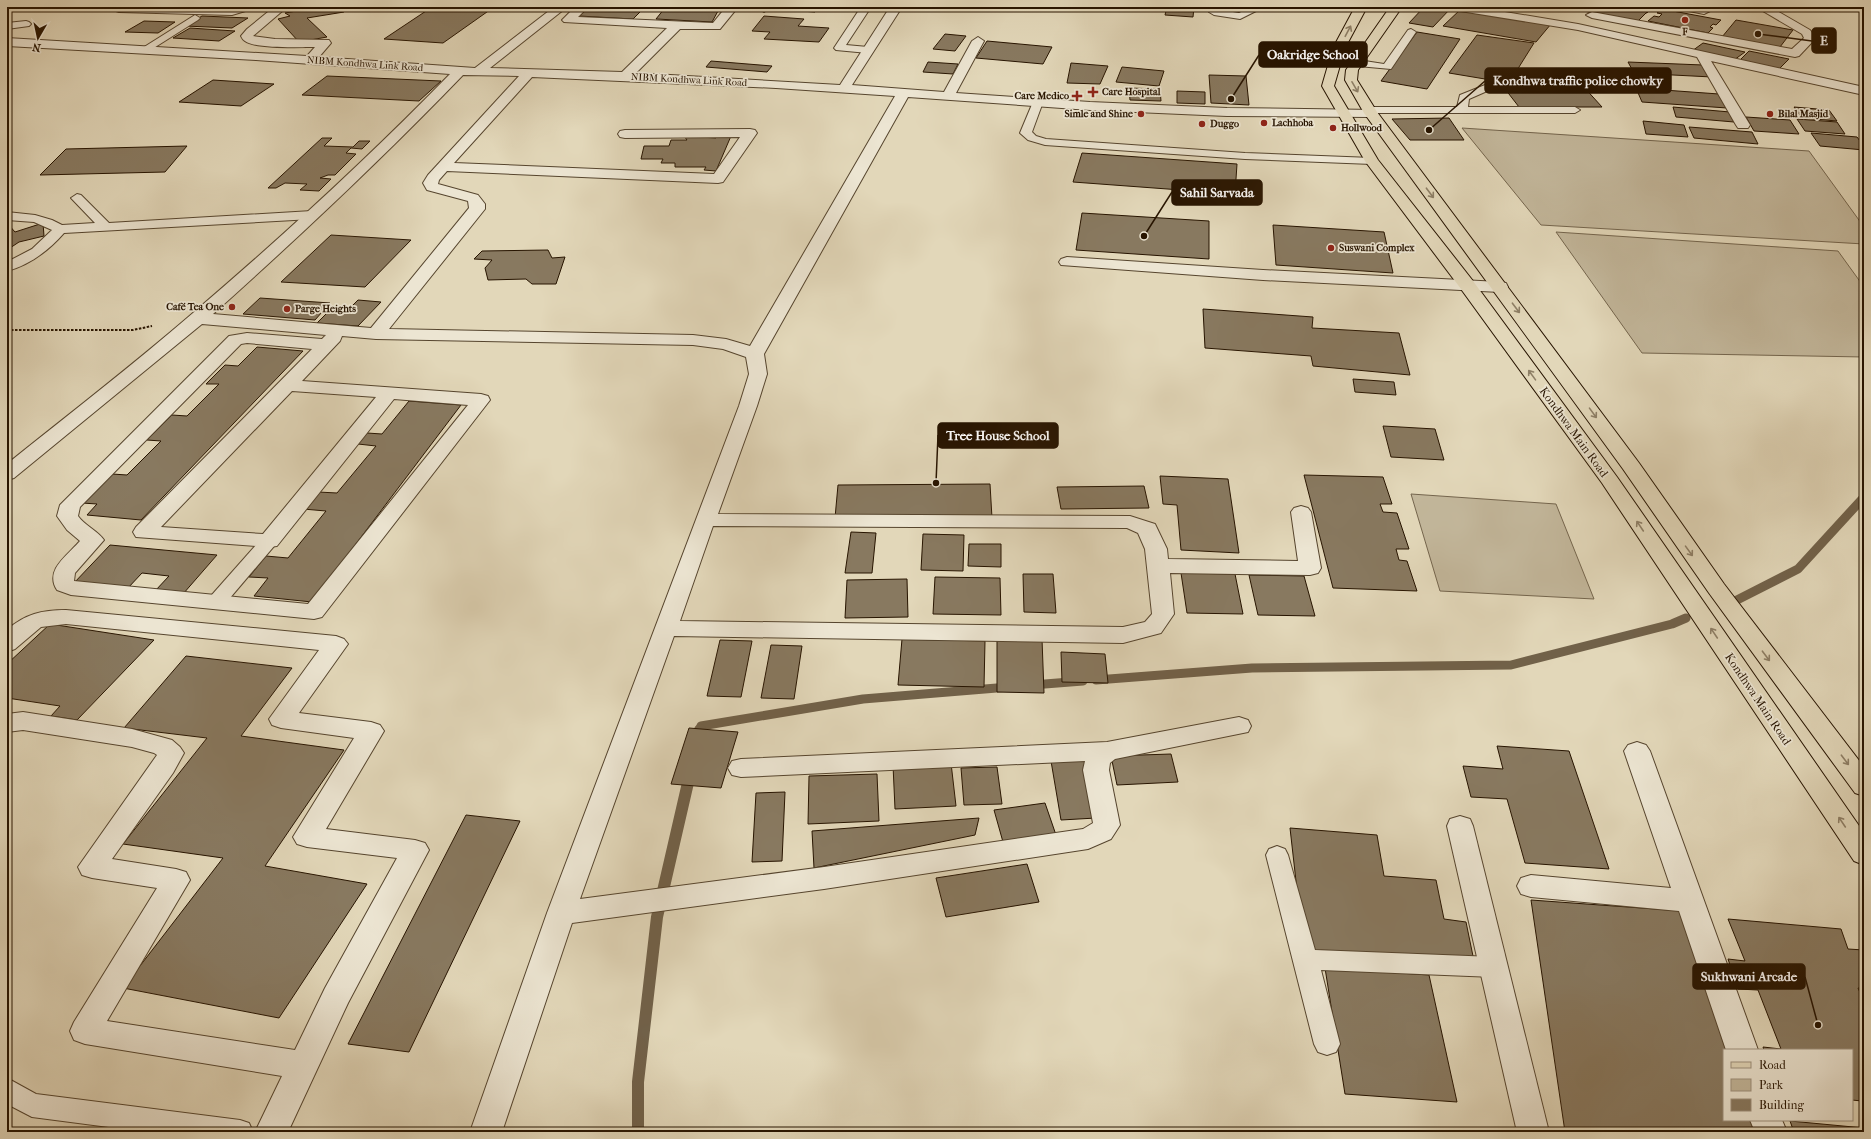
<svg xmlns="http://www.w3.org/2000/svg" width="1871" height="1139" viewBox="0 0 1871 1139" font-family="'IM FELL French Canon',serif">
<rect width="100%" height="100%" fill="#e2d7b9"/>
<filter id="stains"><feTurbulence type="fractalNoise" baseFrequency=".005" numOctaves="4"/><feColorMatrix values="0 0 0 0 .2 0 0 0 0 .09 0 0 0 0 .02 0 0 0 .5 -.17"/></filter>
<radialGradient id="worn" r=".72"><stop offset=".6" stop-color="#630" stop-opacity="0"/><stop offset="1" stop-color="#630" stop-opacity=".3"/></radialGradient>
<g fill="#c2b69a" stroke="#74654d">
<path d="M1462 128 1809 151 1864 227V244L1541 225Z"/>
<path d="M1556 232 1838 251 1864 287V357L1642 353Z"/>
<path d="M1411 494 1556 504 1594 599 1440 591Z"/>
</g>
<g fill="none" stroke-linecap="round" stroke-linejoin="round">
<g stroke="#716149" stroke-width="9">
<path d="M1737 600 1798 569 1864 497"/>
<path d="M1096 680 1252 668 1511 665 1672 624 1686 618"/>
<path d="M1032 685 1083 681"/>
<path d="M700 731 701 726 863 699 1009 687"/>
</g>
<g stroke="#716149" stroke-width="12">
<path d="M698 740 700 730"/>
<path d="M638 1132V1082L657 917 690 774"/>
</g>
</g>
<g fill="#887960" stroke="#271400">
<path d="M320 7H339L344 12 307 18 327 37 299 42 278 19 290 16 285 13Z"/>
<path d="M432 7H494L443 43 384 39Z"/>
<path d="M590 7H645L633 19 579 16Z"/>
<path d="M774 7H819L815 12 772 9Z"/>
<path d="M1167 7H1194L1193 17 1165 15Z"/>
<path d="M1219 7H1252L1244 11Z"/>
<path d="M1424 7H1446L1451 8 1433 27 1409 23Z"/>
<path d="M1568 7H1652L1647 13 1632 10 1629 13 1644 15 1638 21 1610 16 1612 14H1608L1612 11 1604 9 1600 12 1592 11 1590 12 1567 8Z"/>
<path d="M1568 7H1652L1638 21 1567 8Z"/>
<path d="M664 9 718 11 712 22 656 19Z"/>
<path d="M1461 9 1551 24 1536 42 1443 26Z"/>
<path d="M1662 9 1721 20 1716 25 1713 24 1710 27 1713 28 1708 33 1648 21 1654 16 1659 17 1662 14 1657 13Z"/>
<path d="M202 16 248 18 232 28 185 26Z"/>
<path d="M764 16 804 19 798 26 829 28 819 42 764 39 770 32 752 31Z"/>
<path d="M1736 20 1793 30 1780 47 1722 37Z"/>
<path d="M144 21 175 22 158 33 125 32Z"/>
<path d="M190 28 235 31 219 41 173 38Z"/>
<path d="M1417 32 1460 39 1427 89 1381 81Z"/>
<path d="M945 34 966 36 955 51 933 49Z"/>
<path d="M1477 35 1534 43 1509 83 1449 73Z"/>
<path d="M987 41 1052 47 1043 64 976 58Z"/>
<path d="M1703 43 1745 52 1734 60 1692 51Z"/>
<path d="M1749 51 1789 59 1779 69 1739 61Z"/>
<path d="M711 61 772 66 767 72 706 67Z"/>
<path d="M928 62 958 64 953 74 923 72Z"/>
<path d="M1628 62 1703 65 1712 77 1634 73Z"/>
<path d="M1071 63 1108 66 1100 84 1067 83Z"/>
<path d="M1122 67 1164 71 1159 86 1116 82Z"/>
<path d="M1209 75 1246 76 1249 105 1211 103Z"/>
<path d="M327 76 441 81 419 101 302 95Z"/>
<path d="M213 80 274 84 241 106 179 102Z"/>
<path d="M1502 85 1583 86 1602 107H1519Z"/>
<path d="M1129 88 1160 89 1161 101 1130 100Z"/>
<path d="M1636 88 1719 94 1727 108 1642 102Z"/>
<path d="M1177 91 1205 92V104L1177 103Z"/>
<path d="M1673 107 1730 112 1734 122 1676 117Z"/>
<path d="M1794 107 1829 110 1837 121 1802 118Z"/>
<path d="M1746 117 1790 120 1799 134 1754 131Z"/>
<path d="M1449 118 1464 140H1410L1392 119Z"/>
<path d="M1797 119 1837 122 1845 134 1805 131Z"/>
<path d="M1643 121 1684 125 1688 137 1646 134Z"/>
<path d="M1689 127 1752 132 1758 144 1694 138Z"/>
<path d="M1811 133 1857 137 1864 146V150L1820 146Z"/>
<path d="M717 135 731 136 716 171 704 170 706 167H675V163H661L663 159H641L644 146H669L671 140H687L684 136 716 138Z"/>
<path d="M322 138H332L324 146 353 147 359 141H370L362 149 351 148 346 153 356 154 335 175H328L320 178 331 179 319 191 300 190 307 184 285 183 276 188H268Z"/>
<path d="M187 146 165 172 40 175 66 149Z"/>
<path d="M1082 153 1237 164 1235 194 1073 182Z"/>
<path d="M1082 213 1209 221V259L1076 250Z"/>
<path d="M7 223 15 232 43 223 44 236 19 242 7 250Z"/>
<path d="M1273 225 1384 232 1393 273 1276 265Z"/>
<path d="M331 235 411 240 365 287 281 282Z"/>
<path d="M548 250 552 258 565 257 556 284H532L526 279 488 280 485 268 492 260 474 259 482 251Z"/>
<path d="M260 298 330 303 315 320 243 314Z"/>
<path d="M358 300 381 302 358 326 317 323 328 312 345 313Z"/>
<path d="M1203 309 1313 317 1312 328 1399 333 1410 375 1313 366 1311 356 1205 348Z"/>
<path d="M257 347 303 351 141 520 87 515 97 504 82 503 112 474 127 475 161 441 147 440 172 415 187 416 219 384H206L225 365 238 366Z"/>
<path d="M1353 379 1394 382 1396 395 1355 392Z"/>
<path d="M409 401 461 405 312 602 254 596 268 578 249 577 266 556 288 558 326 511 303 509 318 492 337 493 376 446 358 444 367 433 382 434Z"/>
<path d="M1383 426 1435 429 1444 460 1391 457Z"/>
<path d="M1304 475 1383 477 1392 504H1380L1383 512 1397 513 1409 549H1396L1399 560 1407 561 1417 591 1333 588Z"/>
<path d="M1160 476 1228 479 1239 553 1181 550 1177 505 1163 504Z"/>
<path d="M990 484 992 518H835L838 485Z"/>
<path d="M1144 486 1149 508 1061 509 1057 487Z"/>
<path d="M851 532 876 533 872 573H845Z"/>
<path d="M923 534 964 535 963 571 921 570Z"/>
<path d="M969 544H1001V567L968 566Z"/>
<path d="M110 545 217 555 183 594 155 591 169 576 142 573 127 589 73 584Z"/>
<path d="M1181 573 1235 574 1243 614 1187 613Z"/>
<path d="M1023 574H1053L1056 613 1024 612Z"/>
<path d="M1249 575 1304 576 1315 616 1258 615Z"/>
<path d="M935 577 1000 578 1001 615 933 614Z"/>
<path d="M907 579 908 617 845 618 847 580Z"/>
<path d="M50 624 154 640 77 720 51 716 60 706 7 698V664Z"/>
<path d="M997 638 1042 639 1044 693 997 692Z"/>
<path d="M902 639 985 641 984 687 898 685Z"/>
<path d="M720 640 752 641 741 697 707 696Z"/>
<path d="M771 645 802 646 794 699 761 698Z"/>
<path d="M1061 652 1105 654 1108 683 1062 682Z"/>
<path d="M186 656 292 668 241 736 344 750 265 866 367 884 279 1018 123 988 223 858 123 844 207 738 124 728Z"/>
<path d="M689 728 738 732 721 788 671 784Z"/>
<path d="M1497 746 1569 751 1609 869 1525 863 1507 799 1471 797 1463 766 1503 769Z"/>
<path d="M1171 754 1178 782 1117 785 1111 756Z"/>
<path d="M1084 760 1096 818 1061 820 1051 761Z"/>
<path d="M951 763 956 806 895 809 893 765Z"/>
<path d="M997 767 1002 804 964 805 961 768Z"/>
<path d="M877 774 879 821 808 824 809 776Z"/>
<path d="M785 792 782 861 752 862 756 793Z"/>
<path d="M1045 803 1056 835 1003 842 994 810Z"/>
<path d="M466 815 520 821 409 1052 348 1044Z"/>
<path d="M979 818 975 835 814 868 812 831Z"/>
<path d="M1290 828 1377 835 1384 876 1436 880 1444 919 1466 922 1474 961 1304 952Z"/>
<path d="M1027 864 1039 902 946 917 936 878Z"/>
<path d="M1531 900 1683 911 1733 1050H1724V1120H1759L1763 1132H1565Z"/>
<path d="M1728 919 1841 929 1848 949 1864 950V988H1858L1864 1002V1109L1862 1101 1852 1100V1050H1764L1763 1047 1781 1049 1758 990 1738 989 1728 959 1745 961Z"/>
<path d="M1325 968 1429 975 1457 1102 1345 1094Z"/>
<path d="M1790 1121 1864 1128V1132H1794Z"/>
</g>
<g fill="none" stroke-linecap="round" stroke-linejoin="round">
<g stroke="#56452e" stroke-width="2">
<g id="service">
<path d="M761 7H771L764 12 759 9Z"/>
<path d="M861 7H871L846 45 868 47 873 50 868 53 836 50 834 48Z"/>
<path d="M1252 7H1264L1240 19 1214 15 1209 12 1214 9 1239 13Z"/>
<path d="M195 15 200 18 198 20 149 51 146 52 141 49Z"/>
<path d="M26 21 29 22 31 24 29 26 7 29V23Z"/>
<path d="M1411 29 1416 32 1391 69 1358 66 1353 63 1358 60 1384 64 1408 30Z"/>
<path d="M1490 83 1495 86 1494 88 1469 99 1468 107H1575L1580 110 1575 113H1369L1364 110 1369 107H1457L1460 95Z"/>
<path d="M1038 99 1043 102 1032 132 1036 136 1046 139 1245 153 1372 158 1378 161 1372 164 1245 159 1045 145 1028 140 1020 133 1033 102Z"/>
<path d="M77 194 81 195 109 223 312 211 316 212 318 215 316 218 312 219 64 233C49 250 30 265 7 271V262L32 249 52 230 34 222 7 220V212L35 215 52 220 62 225 95 223 71 198Z"/>
<path d="M269 536 275 537 278 541 275 545 224 605 217 607 210 605 208 601 210 597 263 537Z"/>
<path d="M1277 846 1285 849 1288 855 1315 950 1494 957 1503 960 1506 967 1503 974 1494 977 1321 970 1340 1044 1336 1052 1327 1055 1318 1052 1314 1044 1266 855 1269 849Z"/>
<path d="M7 1078 36 1094 240 1120 249 1123 253 1132H147L32 1117 7 1104Z"/>
</g>
</g>
<g stroke="#56452e" stroke-width="2">
<g id="minor">
<path d="M108 7 231 9 254 7 252 9 232 15 119 12 110 9Z"/>
<path d="M274 7H287L253 36 275 39 329 40 331 43 319 57 475 68 554 7H567L490 68 622 72 667 28 564 22 562 20 575 7H588L578 17 713 23 726 7H738L720 29H680L636 73 840 85 890 7H902L852 85 944 92 972 41 978 37 984 41 956 93 1090 102 1227 108 1376 110 1378 113 1376 116 1371 117 1227 116 1090 110 908 97 764 354 767 374 757 406 718 514 1130 516 1155 524 1167 549 1168 559 1298 561 1291 512 1294 508 1301 506 1308 508 1311 512 1321 568 1318 573 1310 575 1170 573 1174 614 1161 633 1123 643 674 636 580 899 824 867 1083 829 1093 823 1083 770 1085 761 741 777 732 775 728 768 732 761 741 759 1107 742 1239 717 1248 720 1251 726 1248 732 1115 759 1110 763 1109 770 1120 825 1111 839 1088 849 824 889 572 923 502 1132H470L547 913 739 406 749 374 746 357 723 349 693 345 376 339 342 336 340 341 302 381 481 394 488 396 490 400 322 617 314 619 71 595 57 590C44 570 68 555 80 541L67 530 57 516 60 505 229 336 247 333 322 339 326 335 202 324 14 478 7 480V464C69 414 133 365 193 313 282 237 368 158 450 74L256 60 7 46V38L307 56 315 47C301 47 255 49 245 41 243 40 242 38 241 36L247 29ZM463 75 519 76 428 175 423 183 427 190 468 201 469 208 371 328 213 314C299 237 383 158 463 75ZM532 77 776 88 895 96 750 346 726 339 693 335 389 329 485 209V204L478 195 438 184 439 180 447 171 718 183 723 182 757 133 755 130 750 129 625 130 620 131 618 134 620 137 625 138 740 137 714 174 454 163ZM247 343 312 349 136 527 133 532 136 537 269 547 277 546 394 399 468 405 308 604 74 581 75 573 104 540C97 530 85 526 78 516L80 507 241 344ZM292 391 376 397 263 534 161 527ZM713 526 1127 528 1138 533 1145 549 1152 614 1145 622 1123 627 680 621Z"/>
<path d="M1448 7H1475L1578 24 1864 87V95L1711 61 1750 125 1748 128H1738L1736 125 1697 57 1578 30 1454 10Z"/>
<path d="M1677 7 1708 9 1710 11 1704 14 1679 9Z"/>
<path d="M1756 7H1770L1810 30 1816 38 1799 56 1795 57 1592 18 1586 15 1592 12 1792 49 1804 38 1802 34Z"/>
<path d="M1067 257 1263 270 1500 282 1506 283 1508 287 1506 291 1500 292 1263 280 1061 265 1059 262 1061 259Z"/>
<path d="M66 610 336 636 344 639 348 644 299 713 371 722 380 725 384 731 326 829 415 840 425 843 429 850 348 1003 288 1132H255L282 1076 85 1044 74 1040 70 1031 74 1022 157 888 92 878 82 875 78 867 157 755 154 753 132 747 23 730 7 732V714L23 712 132 729 172 740 180 747 184 753 173 773 112 859 176 869 186 872 190 880 107 1021 295 1050 325 988 397 858 307 847 297 844 293 837 354 738 281 728 272 725 269 719 319 650 66 624 41 627 15 649 7 652V630C25 614 42 610 66 610Z"/>
<path d="M1637 742 1646 745 1650 751 1758 1050H1726L1679 911 1531 897 1521 894 1517 886 1521 878 1531 875 1671 888 1624 751 1628 745Z"/>
<path d="M1460 816 1470 819 1473 826 1549 1132H1517L1447 826 1450 819Z"/>
<path d="M1750 1120H1782L1787 1132H1755Z"/>
</g>
</g>
<g stroke="#271400" stroke-width="2">
<g id="primary">
<path d="M1355 7H1367L1345 48 1334 86 1378 160 1473 281 1617 477 1864 833V865L1854 861 1602 483 1461 289 1365 161 1322 86 1333 48Z"/>
<path d="M1390 7H1402L1358 70 1357 80 1377 112 1639 463 1724 584 1864 767V796L1855 793 1709 593 1623 469 1364 113 1345 80 1346 70Z"/>
</g>
</g>
<path stroke="#271400" stroke-width="2" stroke-dasharray="2.5 1.5" stroke-linecap="butt" d="M7 330H133L152 326"/>
<use href="#service" fill="#ece5d2" fill-rule="evenodd"/>
<use href="#minor" fill="#ece5d2" fill-rule="evenodd"/>
<use href="#primary" fill="#e2d7b9" fill-rule="evenodd"/>
</g>
<defs><path id="oneway-shaft" d="M-6 0H5M1.5-3L5.5 0L1.5 3" fill="none" stroke-width="1.6" stroke-linecap="round" stroke-linejoin="round"/></defs>
<g stroke="#8e7f66">
<use href="#oneway-shaft" transform="translate(1348 31) rotate(-62)"/>
<use href="#oneway-shaft" transform="translate(1355 87) rotate(60)"/>
<use href="#oneway-shaft" transform="translate(1430 193) rotate(53)"/>
<use href="#oneway-shaft" transform="translate(1516 308) rotate(53)"/>
<use href="#oneway-shaft" transform="translate(1532 375) rotate(-126)"/>
<use href="#oneway-shaft" transform="translate(1593 413) rotate(54)"/>
<use href="#oneway-shaft" transform="translate(1640 526) rotate(-124)"/>
<use href="#oneway-shaft" transform="translate(1689 551) rotate(54)"/>
<use href="#oneway-shaft" transform="translate(1714 633) rotate(-124)"/>
<use href="#oneway-shaft" transform="translate(1766 656) rotate(53)"/>
<use href="#oneway-shaft" transform="translate(1845 760) rotate(53)"/>
<use href="#oneway-shaft" transform="translate(1842 822) rotate(-124)"/>
</g>
<g fill="#8f2418" stroke="#ece5d2" stroke-width="1.5">
<circle cx="1685" cy="20" r="4"/>
<path d="M1091 86h4v4h4v4h-4v4h-4v-4h-4v-4h4z"/>
<path d="M1075 90h4v4h4v4h-4v4h-4v-4h-4v-4h4z"/>
<circle cx="1141" cy="114" r="4"/>
<circle cx="1770" cy="114" r="4"/>
<circle cx="1264" cy="123" r="4"/>
<circle cx="1202" cy="124" r="4"/>
<circle cx="1333" cy="128" r="4"/>
<circle cx="1331" cy="248" r="4"/>
<circle cx="232" cy="307" r="4"/>
<circle cx="287" cy="309" r="4"/>
</g>
<g text-anchor="middle" dominant-baseline="central" stroke-width="3.5" stroke-linejoin="round" paint-order="stroke">
<g font-size="10" font-weight="bold" fill="#271400" stroke="#ece5d2" text-anchor="start">
<text x="1685" y="32" text-anchor="middle">F</text>
<text x="1102" y="92">Care Hospital</text>
<text x="1069" y="96" text-anchor="end">Care Medico</text>
<text x="1133" y="114" text-anchor="end">Simle and Shine</text>
<text x="1778" y="114">Bilal Masjid</text>
<text x="1272" y="123">Lachhoba</text>
<text x="1210" y="124">Duggo</text>
<text x="1341" y="128">Hollwood</text>
<text x="1339" y="248">Suswani Complex</text>
<text x="224" y="307" text-anchor="end">Café Tea One</text>
<text x="295" y="309">Parge Heights</text>
</g>
<g font-size="10" fill="#271400" stroke="#ece5d2">
<text transform="translate(365 64) rotate(4)">NIBM Kondhwa Link Road</text>
<text transform="translate(689 80) rotate(3)">NIBM Kondhwa Link Road</text>
</g>
<g font-size="12" fill="#271400" stroke="#ece5d2">
<text transform="translate(1574 432) rotate(54)">Kondhwa Main Road</text>
<text transform="translate(1758 699) rotate(56)">Kondhwa Main Road</text>
</g>
</g>
<path fill="none" stroke="#271400" stroke-width="1.5" d="M1758 34L1812 41M1231 99L1259 55M1429 130L1485 81M1144 236L1172 192M936 483L938 435M1818 1025L1805 977"/>
<g fill="#271400" stroke="#ece5d2" stroke-width="1.5">
<circle cx="1758" cy="34" r="4"/>
<circle cx="1231" cy="99" r="4"/>
<circle cx="1429" cy="130" r="4"/>
<circle cx="1144" cy="236" r="4"/>
<circle cx="936" cy="483" r="4"/>
<circle cx="1818" cy="1025" r="4"/>
</g>
<g fill="#271400" stroke="#271400" stroke-width="1.5">
<rect x="1812" y="28" width="24" height="25" rx="4"/>
<rect x="1259" y="42" width="108" height="25" rx="4"/>
<rect x="1485" y="68" width="186" height="25" rx="4"/>
<rect x="1172" y="180" width="90" height="25" rx="4"/>
<rect x="938" y="423" width="120" height="25" rx="4"/>
<rect x="1693" y="964" width="112" height="25" rx="4"/>
</g>
<g font-size="13" text-anchor="middle" font-weight="bold" fill="#fff">
<text x="1824" y="45">E</text>
<text x="1313" y="59">Oakridge School</text>
<text x="1578" y="85">Kondhwa traffic police chowky</text>
<text x="1217" y="197">Sahil Sarvada</text>
<text x="998" y="440">Tree House School</text>
<text x="1749" y="981">Sukhwani Arcade</text>
</g>
<rect width="1871" height="1139" fill="none" stroke="#e2d7b9" stroke-width="24"/>
<rect x="8" y="8" width="1855" height="1123" fill="none" stroke="#271400" stroke-width="2"/>
<rect x="12" y="12" width="1847" height="1115" fill="none" stroke="#271400"/>
<rect x="1723" y="1049" width="130" height="72" fill="#ece5d2" stroke="#9d917e"/>
<rect x="1731" y="1062" width="20" height="6" fill="#e2d7b9" stroke="#9d917e"/>
<text x="1759" y="1069" font-size="12" fill="#271400">Road</text>
<rect x="1731" y="1079" width="20" height="12" fill="#c2b69a" stroke="#9d917e"/>
<text x="1759" y="1089" font-size="12" fill="#271400">Park</text>
<rect x="1731" y="1099" width="20" height="12" fill="#887960" stroke="#9d917e"/>
<text x="1759" y="1109" font-size="12" fill="#271400">Building</text>
<g transform="translate(38 38) rotate(189)" stroke="#ece5d2" stroke-width="3" paint-order="stroke">
<path d="M0-3L7 15L0 10L-7 15Z" fill="#271400"/>
<text y="-6" font-size="11" font-weight="bold" text-anchor="middle" fill="#271400">N</text>
</g>
<rect width="100%" height="100%" filter="url(#stains)"/>
<rect width="100%" height="100%" fill="url(#worn)"/>
</svg>
